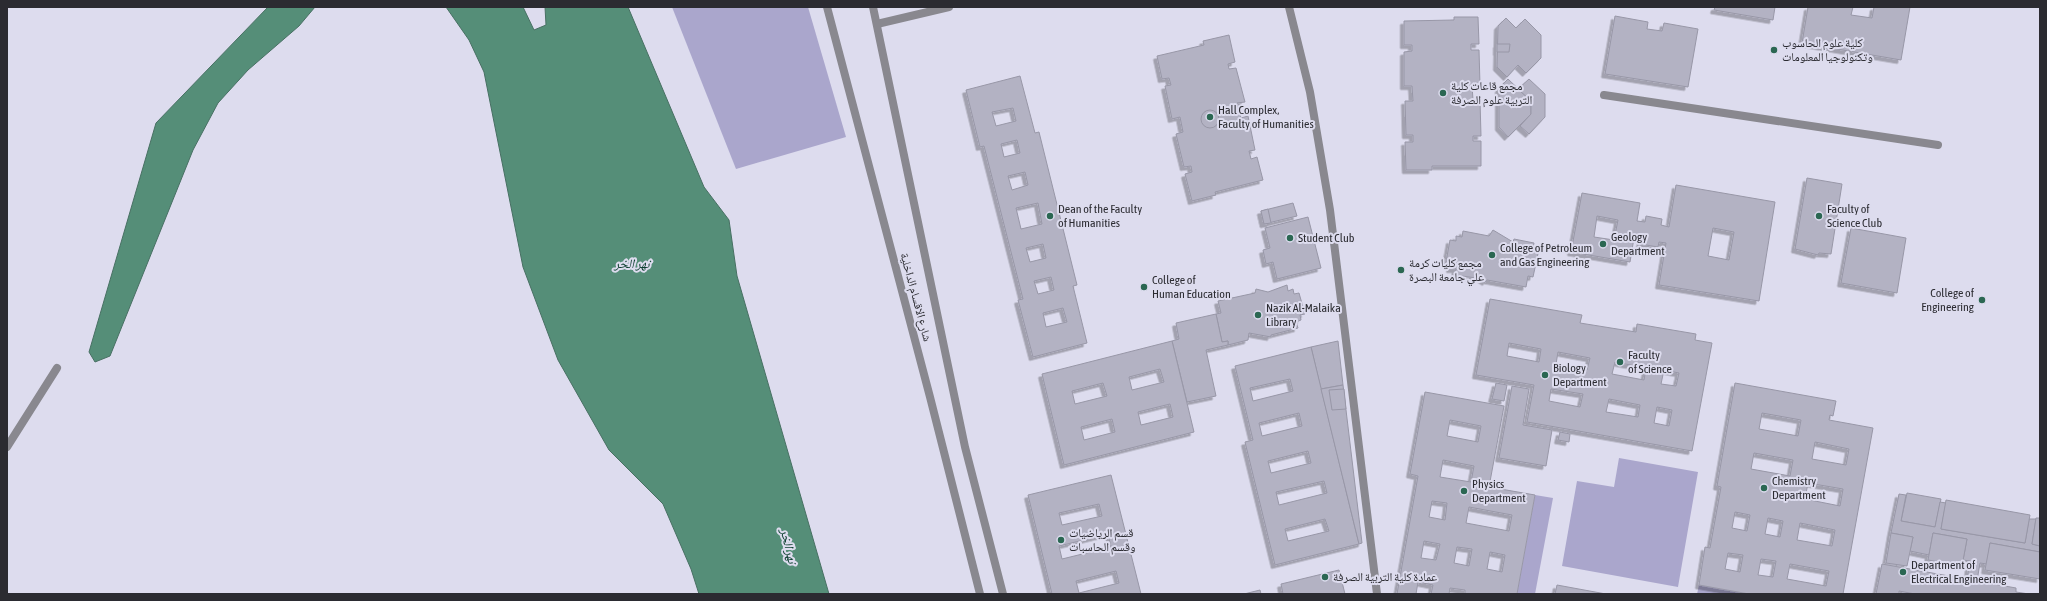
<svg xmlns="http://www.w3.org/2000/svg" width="2047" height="601" viewBox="0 0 2047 601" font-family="'Asap Condensed','Noto Naskh Arabic',sans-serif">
<defs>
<filter id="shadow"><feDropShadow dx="-3.5" dy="3.5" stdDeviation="0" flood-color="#0004"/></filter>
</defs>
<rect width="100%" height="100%" fill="#dddcee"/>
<g fill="#aaa6cc">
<path d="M672 7H808L846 137 736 169Z"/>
<path d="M1619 458 1698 472 1678 587 1562 566 1577 481 1614 487Z"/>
<path d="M1535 495 1553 498 1535 594H1517Z"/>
<path d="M1699 585 1749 594H1697Z"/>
</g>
<g fill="#558e78" stroke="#487063">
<path d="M268 7H315L299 26 248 70 218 103 193 150 110 356 95 362 89 352 156 123Z"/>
<path d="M446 7H523L534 30 546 25 545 7H628L704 187 729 220 737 276 829 594H699L691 569 663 504 609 450 558 360 523 267 484 72 469 40Z"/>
</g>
<g fill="#b3b2c3" stroke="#9897a7" fill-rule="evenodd" filter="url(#shadow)">
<path d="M1715 7H1775L1773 20 1714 10Z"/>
<path d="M1808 7H1853L1851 15 1872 18 1874 7H1910L1901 60 1802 43Z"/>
<path d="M1615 16 1648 22 1647 29 1662 31 1664 23 1698 29 1688 87 1605 74Z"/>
<path d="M1454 17H1478L1479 44H1471V50H1479L1480 85H1472L1473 100H1480L1481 136H1473V141H1481V166H1432V170H1406L1405 142H1413V135H1406L1405 101H1413L1412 86H1404V52L1412 51V45H1404V21L1454 20Z"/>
<path d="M1506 18 1516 28 1525 19 1541 35V58L1526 73 1518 65 1507 77 1497 67 1498 26Z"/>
<path d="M1229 35 1235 62 1228 64 1229 69 1236 68 1245 102 1237 103 1241 118 1248 116 1255 150 1249 151 1251 159 1257 157 1263 180 1215 192 1216 195 1192 201 1185 174 1192 172 1191 166 1184 167 1176 134 1183 132 1180 117 1172 119 1165 86 1171 85 1169 78 1162 79 1157 56 1204 45 1203 41Z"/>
<path d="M1497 44H1510L1509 52H1497Z"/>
<path d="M1020 76 1035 133 1039 132 1077 285 1073 286 1087 343 1033 357 1018 300 1023 299 984 146 980 147 966 90ZM1013 108 1016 121 996 126 992 112ZM1017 140 1020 153 1004 157 1001 144ZM1025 172 1028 185 1012 190 1008 176ZM1038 203 1042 224 1021 229 1016 208ZM1043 244 1046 258 1030 262 1026 248ZM1051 277 1054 290 1038 294 1034 281ZM1063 308 1067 322 1046 327 1043 313Z"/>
<path d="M1508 79 1531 101V114L1508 137 1499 127V88Z"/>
<path d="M1529 79 1545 94V117L1529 134 1520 126 1531 114V101L1518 89Z"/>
<circle cx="1210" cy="119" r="9"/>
<path d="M1807 178 1842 184 1831 254 1819 253 1818 255 1795 249Z"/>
<path d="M1676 185 1775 202 1759 301 1659 285 1666 243 1659 242 1658 247 1640 244 1641 239 1634 238 1630 262 1571 252 1582 193 1640 203 1637 221 1645 222 1646 216 1662 219 1661 225 1669 227ZM1597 216 1618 220 1614 240 1594 237ZM1713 228 1734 232 1729 260 1708 256Z"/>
<path d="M1293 203 1297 216 1264 224 1261 211Z"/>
<path d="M1268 209 1271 223 1264 224 1261 211Z"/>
<path d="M1308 217 1321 268 1277 279 1273 262 1266 264 1263 250 1270 248 1265 228Z"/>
<path d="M1851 228 1906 238 1897 293 1841 283Z"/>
<path d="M1493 230 1513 242 1514 239 1534 243 1533 248 1539 249 1533 277 1528 276 1526 287 1487 280 1486 282 1477 276 1476 278 1455 275 1456 269H1450L1451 263 1446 262 1450 240 1456 241V236L1462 237 1463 231 1489 236Z"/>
<path d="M1287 285 1288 291 1293 289 1294 294 1299 293 1305 314 1300 315 1301 320 1296 322 1298 328 1271 335V337L1249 333 1248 340 1228 345V341L1222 342 1216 314 1221 313 1218 301 1255 293 1256 289 1268 292Z"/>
<path d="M1490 299 1582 315 1580 323 1636 332 1637 324 1696 334 1695 340 1712 343 1692 451 1527 422 1534 385 1476 375ZM1509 343 1541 349 1539 362 1507 356ZM1558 352 1590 358 1587 370 1556 364ZM1615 362 1646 368 1644 380 1612 374ZM1664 370 1679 373 1676 386 1661 384ZM1551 389 1583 394 1580 407 1549 401ZM1609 399 1640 405 1638 417 1606 412ZM1657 407 1672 410 1669 426 1654 423Z"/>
<path d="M1216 314 1222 342 1228 341V345L1206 350 1216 396 1187 402 1172 341 1179 339 1176 323Z"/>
<path d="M1172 341 1194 432 1064 465 1042 374ZM1160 369 1164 382 1132 390 1129 377ZM1103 383 1107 396 1075 404 1072 391ZM1170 404 1173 417 1141 425 1138 412ZM1112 419 1115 432 1084 440 1081 427Z"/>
<path d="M1338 341 1343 385 1321 389 1311 347Z"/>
<path d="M1311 347 1359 544 1275 565 1245 442 1253 440 1235 366ZM1290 379 1293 391 1253 401 1250 388ZM1299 413 1302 426 1262 436 1259 423ZM1308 451 1311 463 1271 473 1268 461ZM1324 481 1327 493 1279 505 1276 492ZM1325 519 1329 531 1288 541 1285 529Z"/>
<path d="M1496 383 1507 385 1504 401 1492 399Z"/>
<path d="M1735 383 1836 401 1833 416 1830 415 1829 420 1873 428 1843 594H1749L1699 585 1705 547 1710 548 1721 487 1717 486ZM1762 413 1801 420 1798 436 1759 429ZM1815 442 1849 449 1846 465 1812 459ZM1754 453 1793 460 1790 476 1751 469ZM1808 483 1843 489 1840 506 1805 499ZM1735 512 1750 515 1747 531 1732 528ZM1768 518 1783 521 1780 537 1765 534ZM1800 523 1835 530 1832 546 1797 540ZM1728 553 1743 555 1740 572 1725 569ZM1761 559 1776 561 1773 577 1758 575ZM1790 564 1829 571 1826 586 1787 579Z"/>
<path d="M1343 385 1362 543 1359 544 1321 389Z"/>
<path d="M1512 386 1529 389 1523 425 1552 430 1546 466 1499 458Z"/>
<path d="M1344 389 1346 409 1332 410 1329 390Z"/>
<path d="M1425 392 1504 406 1489 487 1535 495 1517 594H1465V590L1450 588 1449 594H1431L1433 585 1418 582 1416 594H1397L1418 476 1410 474ZM1450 420 1481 426 1478 442 1447 436ZM1443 460 1474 466 1471 482 1440 477ZM1432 501 1447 503 1445 520 1429 517ZM1469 507 1512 515 1509 531 1466 523ZM1424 541 1440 544 1436 560 1421 558ZM1457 547 1472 549 1469 566 1454 563ZM1490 552 1505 555 1502 572 1487 569Z"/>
<path d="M1560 432 1570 434 1569 442 1558 440Z"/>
<path d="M1111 475 1141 594H1052L1028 495ZM1099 504 1102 516 1062 525 1059 513ZM1108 534 1111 547 1062 559 1059 546ZM1116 571 1119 583 1079 593 1076 581Z"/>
<path d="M1907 493 1941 499 1935 527 1901 521Z"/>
<path d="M1899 494 1906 495 1901 521 1935 527 1940 502 1946 503 1941 529 2025 543 2029 519H2036L2032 544 2040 546V552L1990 543 1987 564 1980 563 1977 581 1967 579 1970 561 1963 560 1967 539 1933 533 1929 555 1910 551 1913 537 1891 533Z"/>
<path d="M1946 500 2030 515 2025 543 1941 529Z"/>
<path d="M2036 518H2040V546L2032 544Z"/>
<path d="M1891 533 1913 537 1907 566 1886 563Z"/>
<path d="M1933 533 1967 539 1962 566 1928 560Z"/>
<path d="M1990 543 2040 552V579L1985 570Z"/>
<path d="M1882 564 2016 588V592L2029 594H1915L1899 591V594H1876Z"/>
<path d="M1339 570 1345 594H1283L1281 584Z"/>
<path d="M1557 585 1606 594H1555Z"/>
<path d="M1260 590 1261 594H1244Z"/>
</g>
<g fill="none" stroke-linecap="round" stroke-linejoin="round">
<g stroke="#89888f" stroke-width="8">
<path d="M1289 7 1310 92 1330 210 1377 594"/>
<path d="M877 24 949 7"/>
<path d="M1604 95 1938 145"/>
<path d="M7 447 57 368"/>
</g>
<g stroke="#89888f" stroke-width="8">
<path d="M827 7 930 397 980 594"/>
<path d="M873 7 965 447 1003 594"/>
</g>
</g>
<g fill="#2b6752" stroke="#dddcee" stroke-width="1.5">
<circle cx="1774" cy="50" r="4"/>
<circle cx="1443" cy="93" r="4"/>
<circle cx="1210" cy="117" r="4"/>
<circle cx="1050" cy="216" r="4"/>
<circle cx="1819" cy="216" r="4"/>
<circle cx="1290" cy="238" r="4"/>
<circle cx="1603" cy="244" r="4"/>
<circle cx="1492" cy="255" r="4"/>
<circle cx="1401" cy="270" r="4"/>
<circle cx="1144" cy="287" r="4"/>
<circle cx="1982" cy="300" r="4"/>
<circle cx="1258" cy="315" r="4"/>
<circle cx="1620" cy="362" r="4"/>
<circle cx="1545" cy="375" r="4"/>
<circle cx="1764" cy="488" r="4"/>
<circle cx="1464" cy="491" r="4"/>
<circle cx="1061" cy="540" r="4"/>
<circle cx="1903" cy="572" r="4"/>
<circle cx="1325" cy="577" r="4"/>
</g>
<g text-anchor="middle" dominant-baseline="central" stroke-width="4" stroke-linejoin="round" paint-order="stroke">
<g font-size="12" fill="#2b2b31" stroke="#dddcee" text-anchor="start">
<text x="1782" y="43">كلية علوم الحاسوب<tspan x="1782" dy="14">وتكنولوجيا المعلومات</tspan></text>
<text x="1451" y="86">مجمع قاعات كلية<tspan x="1451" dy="14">التربية علوم الصرفة</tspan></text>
<text x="1218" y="110">Hall Complex,<tspan x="1218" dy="14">Faculty of Humanities</tspan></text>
<text x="1058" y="209">Dean of the Faculty<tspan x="1058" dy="14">of Humanities</tspan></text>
<text x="1827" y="209">Faculty of<tspan x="1827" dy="14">Science Club</tspan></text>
<text x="1611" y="237">Geology<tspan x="1611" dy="14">Department</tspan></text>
<text x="1298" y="238">Student Club</text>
<text x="1500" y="248">College of Petroleum<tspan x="1500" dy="14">and Gas Engineering</tspan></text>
<text x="1409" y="263">مجمع كليات كرمة<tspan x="1409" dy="14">علي جامعة البصرة</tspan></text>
<text x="1152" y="280">College of<tspan x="1152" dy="14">Human Education</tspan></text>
<text x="1974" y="293" text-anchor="end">College of<tspan x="1974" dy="14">Engineering</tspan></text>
<text x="1266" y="308">Nazik Al-Malaika<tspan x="1266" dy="14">Library</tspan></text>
<text x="1628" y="355">Faculty<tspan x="1628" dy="14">of Science</tspan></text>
<text x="1553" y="368">Biology<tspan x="1553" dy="14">Department</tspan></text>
<text x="1772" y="481">Chemistry<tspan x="1772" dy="14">Department</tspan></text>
<text x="1472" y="484">Physics<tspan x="1472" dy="14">Department</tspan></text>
<text x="1069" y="533">قسم الرياضيات<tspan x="1069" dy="14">وقسم الحاسبات</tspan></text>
<text x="1911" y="565">Department of<tspan x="1911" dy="14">Electrical Engineering</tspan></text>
<text x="1333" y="577">عمادة كلية التربية الصرفة</text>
</g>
<g font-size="12" fill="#2b2b31" stroke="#dddcee">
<text transform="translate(916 297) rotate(75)">شارع الاقسام الداخلية</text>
</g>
<g font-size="13" font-style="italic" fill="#0b3e2e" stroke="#dddcee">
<text x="632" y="263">نهر الخر</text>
<text transform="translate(789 546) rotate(77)">نهر الخر</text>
</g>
</g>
<rect width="2047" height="601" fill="none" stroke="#2b2b31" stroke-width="16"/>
</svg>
